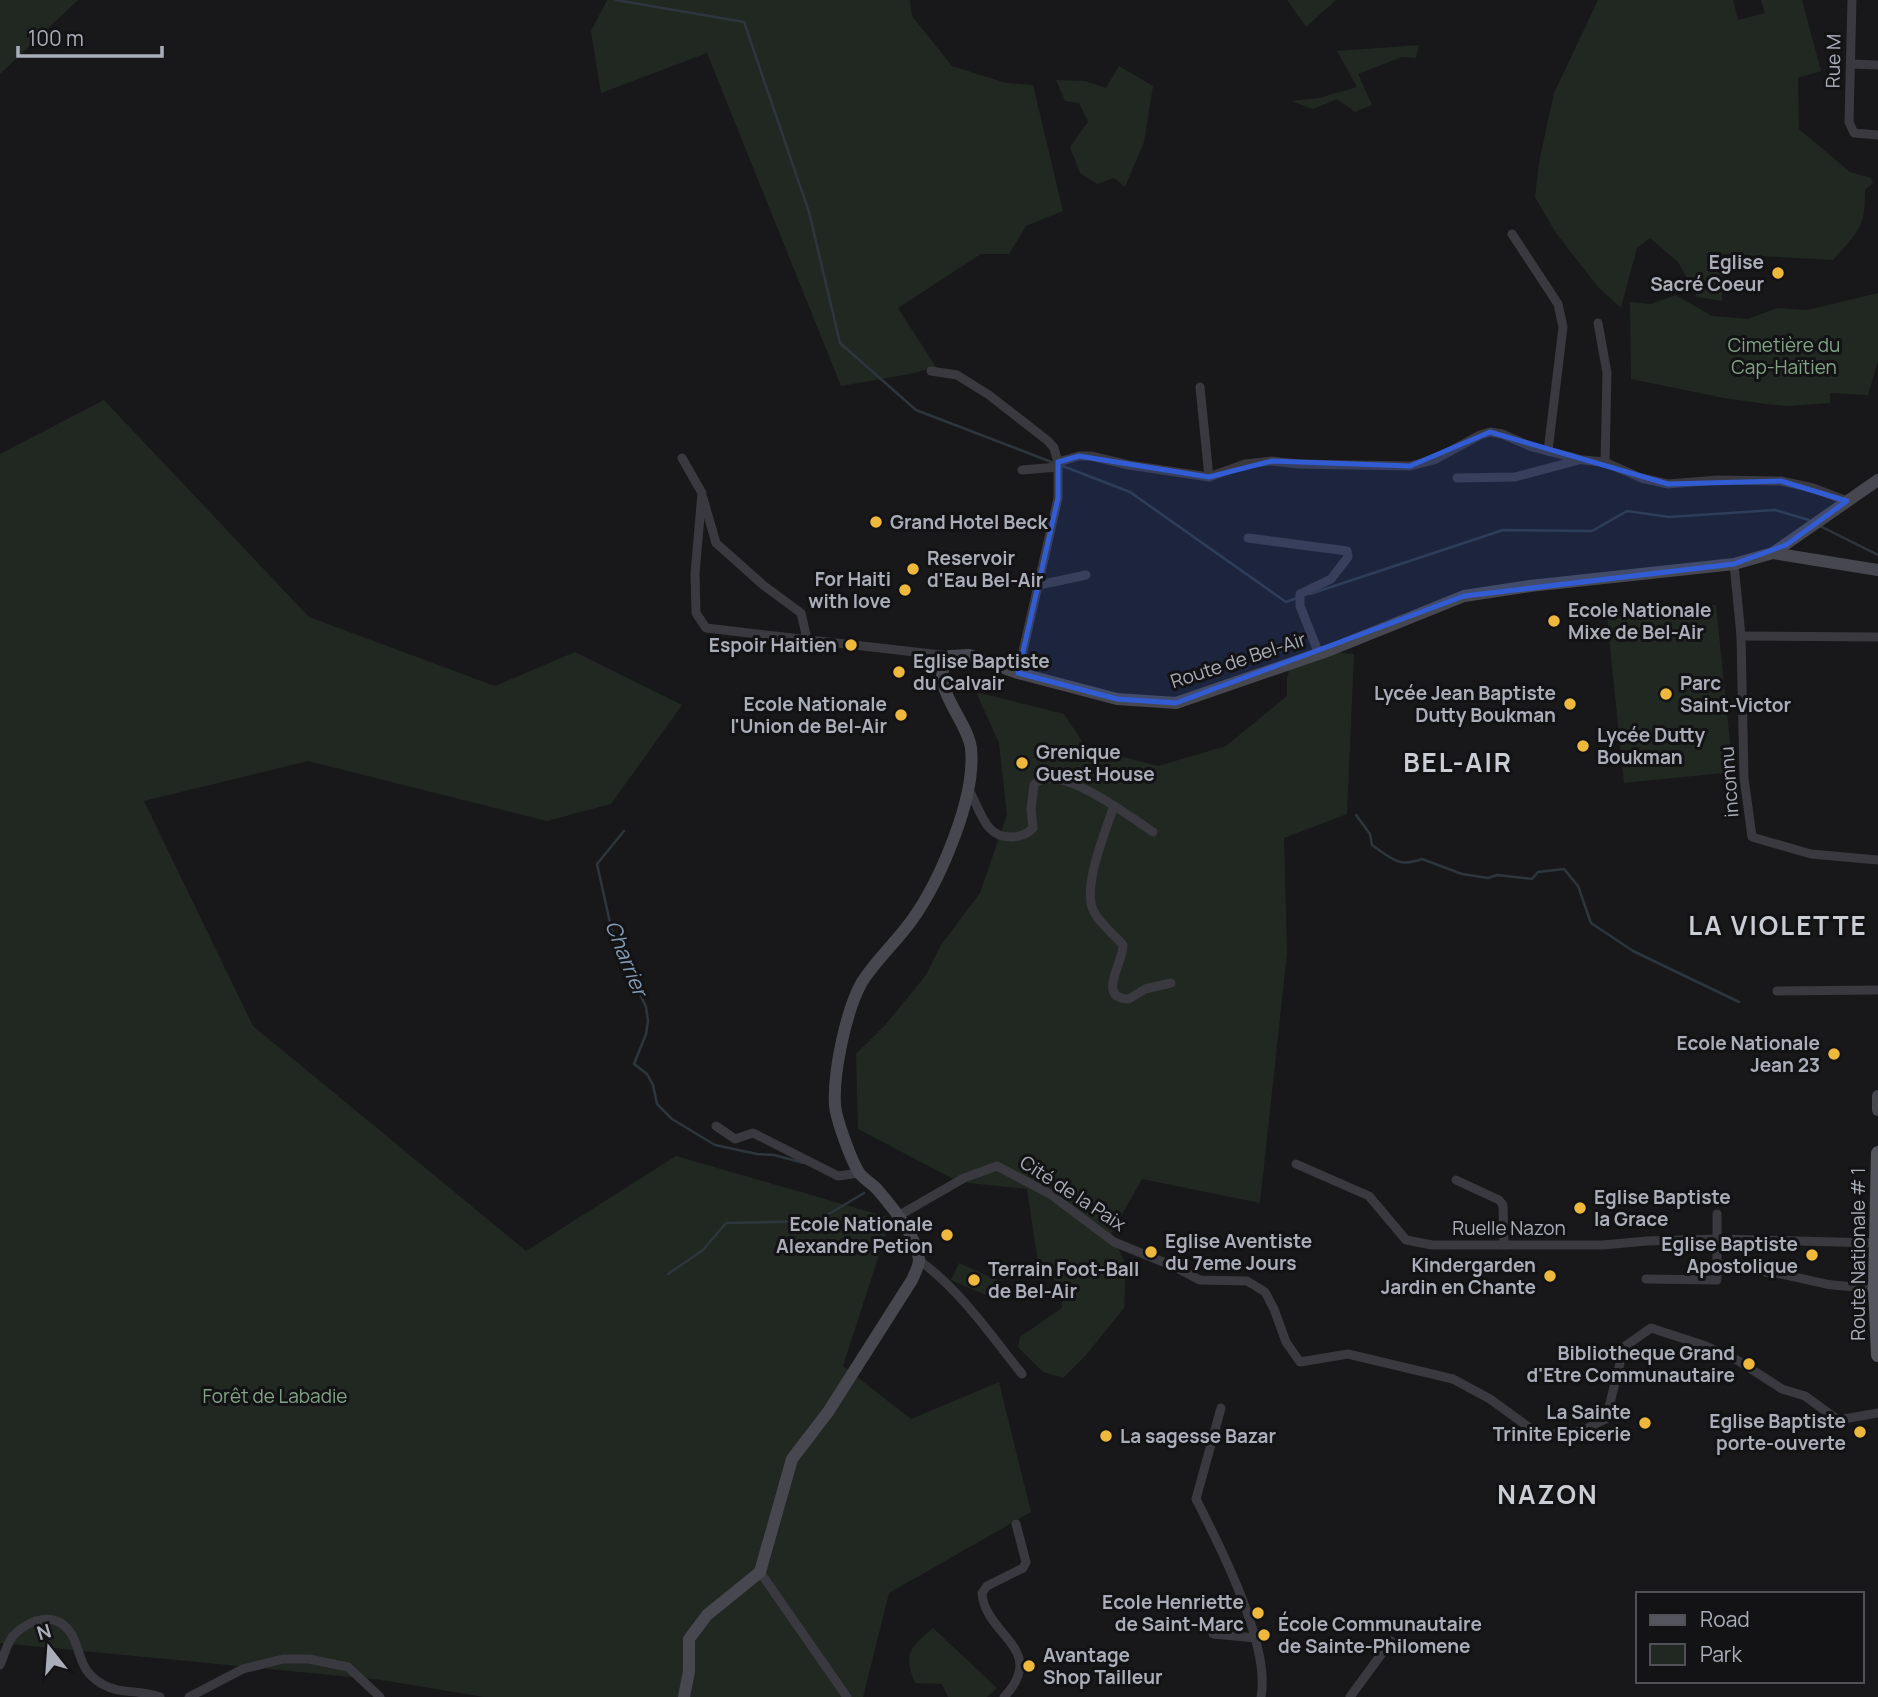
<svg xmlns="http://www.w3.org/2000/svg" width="1878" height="1697" viewBox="0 0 1878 1697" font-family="Manrope,sans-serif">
<rect width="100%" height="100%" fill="#18181a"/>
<g fill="#202821">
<path d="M0 0H78L0 74Z"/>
<path d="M607 0H910L912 16 952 66 1006 83 1033 85 1063 211 1026 226 1009 254H981L898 308 936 367 910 374 841 386 707 53 601 93 591 31Z"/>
<path d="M1287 0H1336L1306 27Z"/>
<path d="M1598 0H1733L1738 20 1765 13 1761 0H1802L1821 71 1798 78 1799 129 1850 172 1871 178 1873 183 1865 190C1866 227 1857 233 1833 260L1723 254 1722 301 1697 297 1678 262 1650 238 1637 248 1621 308 1599 288 1556 233 1535 197 1539 162 1554 93Z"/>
<path d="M1419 45 1416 58 1402 57 1358 74 1372 105 1355 112 1337 99 1313 109 1291 101 1319 98 1357 87 1337 51Z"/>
<path d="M1119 66 1153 86 1144 142 1125 187 1114 178 1097 184 1080 173 1070 147 1088 122 1079 103 1065 101 1056 80 1085 81 1106 88Z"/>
<path d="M1878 293V361L1868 395 1830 393V403L1788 406 1766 404 1724 398 1631 379 1630 302 1651 304 1676 295 1712 316 1748 319 1777 308 1807 310Z"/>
<path d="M104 400 309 617 495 686 575 652 682 705 611 804 547 821 308 761 144 801 253 1026 526 1251 676 1156 891 1218 843 1366 911 1419 999 1382 1031 1512 889 1593 863 1697H484L382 1680 0 1643V454Z"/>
<path d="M1716 605 1733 772 1624 783 1607 617Z"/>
<path d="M1311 650 1354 654 1347 814 1284 838 1287 953 1260 1203 1142 1179 1111 1234 1126 1265 1124 1308 1086 1355 1063 1378 1043 1372 1018 1347 1020 1337 1062 1308 1061 1286 1038 1263 1027 1189 959 1182 858 1129 856 1054 886 1024 926 975 941 945 980 893 1007 815 999 743 976 692 1064 714 1086 747 1158 766 1226 746 1287 696V678L1292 661Z"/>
<path d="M959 1263 997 1280 990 1297 951 1280Z"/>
<path d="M933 1628 997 1688 987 1697H948L942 1684 915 1683C903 1653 910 1648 933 1628Z"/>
</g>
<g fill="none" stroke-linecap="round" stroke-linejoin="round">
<g stroke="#2e363d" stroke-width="2.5">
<path d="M616 0 744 22 809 212 840 343 916 410 1054 463"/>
<path d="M1060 465 1130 492 1286 602 1297 598"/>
<path d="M1820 526 1878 555"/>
<path d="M1310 594 1503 530 1592 531 1627 511 1669 517 1775 510 1809 520"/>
<path d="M1356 815 1370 834 1372 845C1391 858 1398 868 1422 859L1462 874 1488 878 1497 875 1532 879 1538 872 1564 869 1578 886 1591 923 1633 951 1739 1002"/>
<path d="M624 831 597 864 613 936 646 1007 648 1021 646 1034 634 1064 647 1074 653 1085 657 1104 672 1119 715 1145 757 1154 774 1155 804 1163"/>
<path d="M668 1274 703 1250 726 1223 817 1221 864 1193"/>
</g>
<g stroke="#39393f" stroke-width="9">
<path d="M1852 0 1849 122 1854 133 1878 135"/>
<path d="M1851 64 1878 65"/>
<path d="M1512 234 1558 304 1563 327 1548 451"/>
<path d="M1598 323 1607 373 1605 462"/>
<path d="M931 371 957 375 989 395 1048 441 1054 448 1058 462V498L1018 673"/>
<path d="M1200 387 1209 477"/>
<path d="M682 458 702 493 695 574 696 613 706 628 950 656"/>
<path d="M1058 462 1079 456H1091L1129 465 1209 477 1245 464 1272 461 1298 464 1410 466 1434 460 1480 435 1490 432 1502 434 1532 447 1583 460 1605 462 1641 478 1668 484 1717 480 1781 481 1813 488 1847 501"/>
<path d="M1022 470 1058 467"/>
<path d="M1457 478 1515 477 1579 460"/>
<path d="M703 498 716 543 763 585 801 613 807 639"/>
<path d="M1248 538 1347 551 1348 557 1331 579 1300 594V606L1319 654"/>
<path d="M1734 564 1741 636 1744 778 1752 837 1811 854 1878 860"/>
<path d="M1039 585 1086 575"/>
<path d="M1741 636 1878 637"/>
<path d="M969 790C981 811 985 839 1013 837 1022 836 1027 834 1033 828L1031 809 1034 785C1055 759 1132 818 1153 832"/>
<path d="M1114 806C1106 830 1081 889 1094 912 1101 925 1114 934 1123 945 1123 964 1096 998 1129 999L1145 989 1171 983"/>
<path d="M1777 991 1878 990"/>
<path d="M716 1126 735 1139 753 1133 838 1176 860 1173"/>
<path d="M1296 1164 1369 1196 1406 1240 1432 1245H1603L1647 1241 1718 1239 1876 1243"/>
<path d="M1456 1180 1499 1200 1503 1205 1504 1245"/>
<path d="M898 1216 964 1178 997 1166 1050 1194 1114 1242 1173 1266 1200 1280 1247 1281 1257 1287 1265 1292 1274 1309 1286 1342 1300 1362 1348 1354 1453 1379 1490 1399 1534 1431 1552 1434 1581 1431 1606 1419 1624 1347 1651 1328 1706 1346 1737 1360 1782 1389 1805 1396 1838 1420 1878 1413"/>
<path d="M919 1260C961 1291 990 1334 1022 1374"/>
<path d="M1765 1272C1786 1274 1806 1280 1826 1284 1843 1287 1860 1287 1877 1287"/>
<path d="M1646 1279 1717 1280V1214"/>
<path d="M1221 1408 1196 1499C1220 1546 1271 1646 1261 1697"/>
<path d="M760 1572 847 1697"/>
<path d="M1213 1634 1256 1638"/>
<path d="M0 1665C4 1656 7 1643 13 1636 30 1618 57 1610 72 1635 82 1654 79 1671 102 1684 120 1695 141 1689 160 1697"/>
<path d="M189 1697 243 1669 283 1659H309L348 1667 380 1697"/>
<path d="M1004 1697C1049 1649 985 1636 982 1593L987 1586 1023 1568 1026 1562 1016 1524"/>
<path d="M1350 1697 1391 1641"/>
</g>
<g stroke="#47484f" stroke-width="12">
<path d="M1773 553 1878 570"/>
<path d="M1878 1096V1110"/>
<path d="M684 1697 689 1671V1639L707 1615 760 1572 792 1459 828 1412 912 1280C914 1275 919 1266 919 1260 918 1238 890 1204 876 1188 871 1183 864 1179 860 1174 852 1163 836 1119 835 1105 833 1073 846 1010 862 982 876 960 897 941 912 920 930 895 944 865 955 835 965 808 974 777 971 748 967 718 925 683 950 656L969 655 1018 673 1117 699 1176 703 1330 650 1464 596 1530 586 1734 564 1773 553 1878 480"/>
</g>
<path stroke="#55565d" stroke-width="14" d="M1878 1153 1875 1287 1878 1355"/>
</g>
<path fill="#325cd3" fill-opacity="0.2" stroke="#325cd3" stroke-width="5" stroke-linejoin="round" d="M1490 432 1668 484 1781 481 1847 501 1786 545 1734 564 1464 596 1176 703 1117 699 1018 673 1058 498V462L1079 456 1209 477 1272 461 1410 466Z"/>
<g fill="#edb83c" stroke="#131315" stroke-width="2.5">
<circle cx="1778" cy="273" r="7"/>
<circle cx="876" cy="522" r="7"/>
<circle cx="913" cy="569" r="7"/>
<circle cx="905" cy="590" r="7"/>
<circle cx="1554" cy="621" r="7"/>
<circle cx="851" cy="645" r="7"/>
<circle cx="899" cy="672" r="7"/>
<circle cx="1666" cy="694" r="7"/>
<circle cx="1570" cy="704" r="7"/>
<circle cx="901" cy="715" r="7"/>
<circle cx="1583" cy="746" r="7"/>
<circle cx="1022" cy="763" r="7"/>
<circle cx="1834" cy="1054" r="7"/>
<circle cx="1580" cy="1208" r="7"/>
<circle cx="947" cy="1235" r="7"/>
<circle cx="1151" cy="1252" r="7"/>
<circle cx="1812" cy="1255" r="7"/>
<circle cx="1550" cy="1276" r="7"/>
<circle cx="974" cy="1280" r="7"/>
<circle cx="1749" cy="1364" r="7"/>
<circle cx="1645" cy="1423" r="7"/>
<circle cx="1860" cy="1432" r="7"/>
<circle cx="1106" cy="1436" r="7"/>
<circle cx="1258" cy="1613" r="7"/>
<circle cx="1264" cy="1635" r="7"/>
<circle cx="1029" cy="1666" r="7"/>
</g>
<g text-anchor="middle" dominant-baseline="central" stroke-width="6" stroke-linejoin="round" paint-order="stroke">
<g font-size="19" fill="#aaaeb9" stroke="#131315">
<text transform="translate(1833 61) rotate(-89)">Rue M</text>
<text transform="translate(1238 660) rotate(-18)">Route de Bel-Air</text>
<text transform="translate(1729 782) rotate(-94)">inconnu</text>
<text transform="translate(1073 1193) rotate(33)">Cité de la Paix</text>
<text x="1509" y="1228">Ruelle Nazon</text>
<text transform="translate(1858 1254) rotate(-90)">Route Nationale # 1</text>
</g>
<g font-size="19" font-weight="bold" fill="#aaaeb9" stroke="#131315" text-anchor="end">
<text x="1764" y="262">Eglise<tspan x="1764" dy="22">Sacré Coeur</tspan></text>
<text x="890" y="522" text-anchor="start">Grand Hotel Beck</text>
<text x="927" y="558" text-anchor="start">Reservoir<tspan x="927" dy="22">d'Eau Bel-Air</tspan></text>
<text x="891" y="579">For Haiti<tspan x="891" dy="22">with love</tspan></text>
<text x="1568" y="610" text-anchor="start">Ecole Nationale<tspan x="1568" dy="22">Mixe de Bel-Air</tspan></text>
<text x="837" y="645">Espoir Haitien</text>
<text x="913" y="661" text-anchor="start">Eglise Baptiste<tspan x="913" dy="22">du Calvair</tspan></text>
<text x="1680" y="683" text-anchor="start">Parc<tspan x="1680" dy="22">Saint-Victor</tspan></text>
<text x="1556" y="693">Lycée Jean Baptiste<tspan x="1556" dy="22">Dutty Boukman</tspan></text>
<text x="887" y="704">Ecole Nationale<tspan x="887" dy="22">l'Union de Bel-Air</tspan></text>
<text x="1597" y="735" text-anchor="start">Lycée Dutty<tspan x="1597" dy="22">Boukman</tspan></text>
<text x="1036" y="752" text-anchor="start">Grenique<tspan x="1036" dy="22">Guest House</tspan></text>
<text x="1820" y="1043">Ecole Nationale<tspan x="1820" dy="22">Jean 23</tspan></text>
<text x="1594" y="1197" text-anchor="start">Eglise Baptiste<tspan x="1594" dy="22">la Grace</tspan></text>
<text x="933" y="1224">Ecole Nationale<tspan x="933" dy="22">Alexandre Petion</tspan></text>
<text x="1165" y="1241" text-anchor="start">Eglise Aventiste<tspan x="1165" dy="22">du 7eme Jours</tspan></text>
<text x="1798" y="1244">Eglise Baptiste<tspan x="1798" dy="22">Apostolique</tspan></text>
<text x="1536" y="1265">Kindergarden<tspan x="1536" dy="22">Jardin en Chante</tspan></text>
<text x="988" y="1269" text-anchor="start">Terrain Foot-Ball<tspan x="988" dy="22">de Bel-Air</tspan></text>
<text x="1735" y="1353">Bibliotheque Grand<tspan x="1735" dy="22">d'Etre Communautaire</tspan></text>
<text x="1631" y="1412">La Sainte<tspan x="1631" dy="22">Trinite Epicerie</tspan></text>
<text x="1846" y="1421">Eglise Baptiste<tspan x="1846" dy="22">porte-ouverte</tspan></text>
<text x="1120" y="1436" text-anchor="start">La sagesse Bazar</text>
<text x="1244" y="1602">Ecole Henriette<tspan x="1244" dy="22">de Saint-Marc</tspan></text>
<text x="1278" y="1624" text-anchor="start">École Communautaire<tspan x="1278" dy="22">de Sainte-Philomene</tspan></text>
<text x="1043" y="1655" text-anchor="start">Avantage<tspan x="1043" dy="22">Shop Tailleur</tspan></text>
</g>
<g font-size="19" fill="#82a385" stroke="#131315">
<text x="1784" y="345">Cimetière du<tspan x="1784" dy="22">Cap-Haïtien</tspan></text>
<text x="275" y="1396">Forêt de Labadie</text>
</g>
<g font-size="21" font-style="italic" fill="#839ab3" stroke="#131315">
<text transform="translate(627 958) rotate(68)">Charrier</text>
</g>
<g font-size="26" font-weight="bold" letter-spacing="2" fill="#cbcdd5" stroke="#131315">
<text x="1458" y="762">BEL-AIR</text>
<text x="1778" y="925">LA VIOLETTE</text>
<text x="1548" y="1494">NAZON</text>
</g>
</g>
<rect x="1636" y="1592" width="228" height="91" fill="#131315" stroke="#4f5157" stroke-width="2"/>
<rect x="1650" y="1615" width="35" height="10" fill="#55565d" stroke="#4f5157" stroke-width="2"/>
<text x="1700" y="1627" font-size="21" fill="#aaaeb9">Road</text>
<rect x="1650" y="1644" width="35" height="21" fill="#202821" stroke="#4f5157" stroke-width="2"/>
<text x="1700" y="1662" font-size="21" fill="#aaaeb9">Park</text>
<g transform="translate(49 1648) rotate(343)" stroke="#131315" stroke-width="5" paint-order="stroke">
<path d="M0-5L12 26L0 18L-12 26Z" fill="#aaaeb9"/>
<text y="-10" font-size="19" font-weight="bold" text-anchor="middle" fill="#aaaeb9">N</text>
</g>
<path d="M18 46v10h144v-10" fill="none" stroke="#aaaeb9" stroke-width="3.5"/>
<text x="28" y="46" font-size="21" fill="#aaaeb9" stroke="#131315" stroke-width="5" paint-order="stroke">100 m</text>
</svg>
